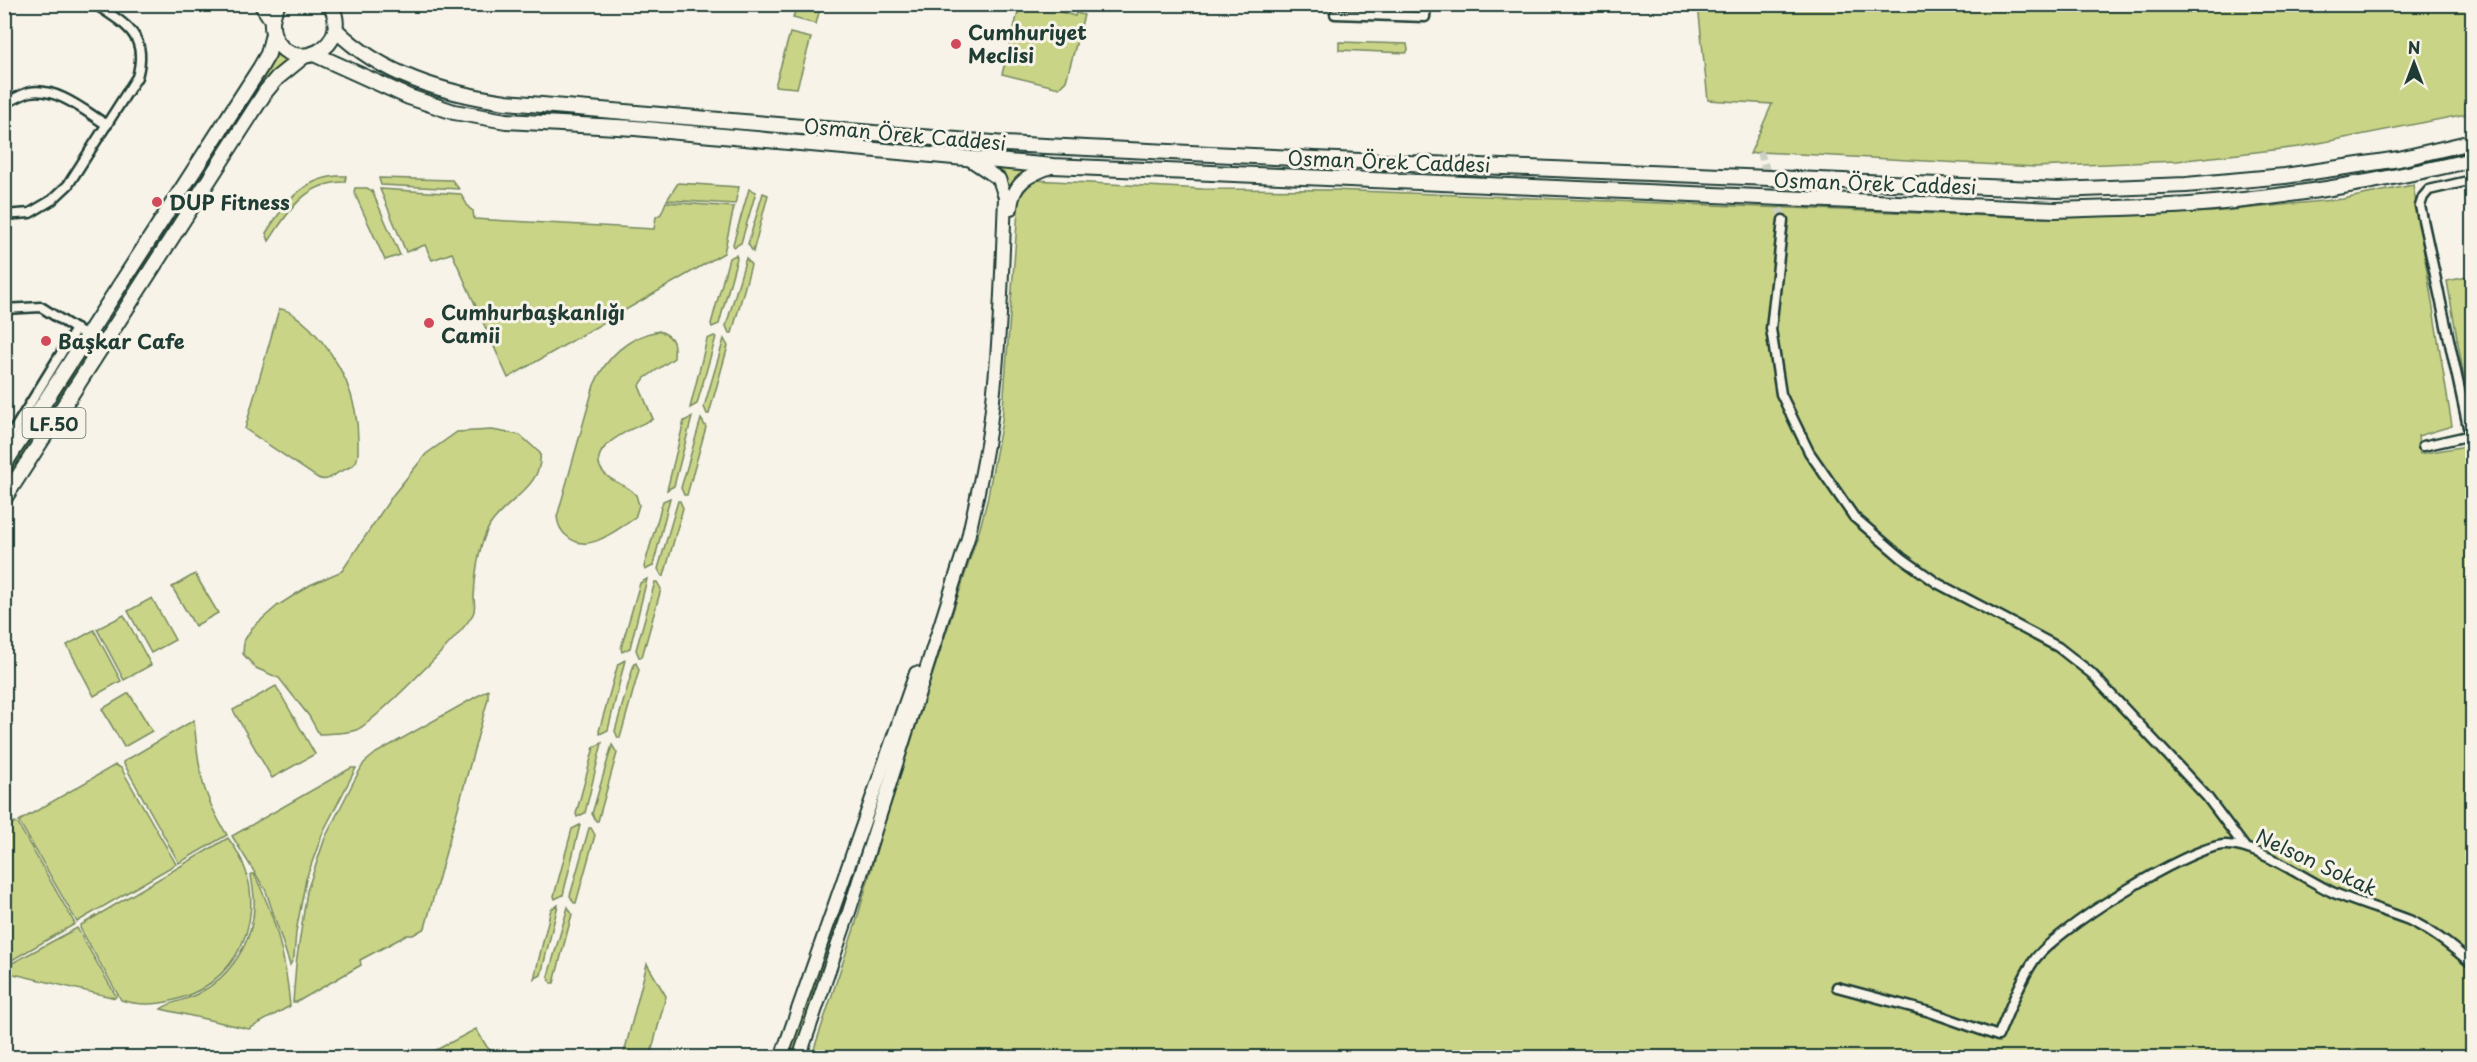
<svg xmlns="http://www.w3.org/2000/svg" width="2477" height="1062" viewBox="0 0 2477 1062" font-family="'Playpen Sans',sans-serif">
<rect width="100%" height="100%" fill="#f7f3e8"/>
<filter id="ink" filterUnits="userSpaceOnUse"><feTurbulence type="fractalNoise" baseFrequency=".0167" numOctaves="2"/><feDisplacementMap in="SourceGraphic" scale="12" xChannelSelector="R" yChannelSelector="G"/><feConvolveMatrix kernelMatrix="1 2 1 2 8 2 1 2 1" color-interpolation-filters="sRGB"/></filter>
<g filter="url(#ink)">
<g fill="#c9d487" stroke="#74885e" stroke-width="1.5">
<path d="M797 5H821L816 24 793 18Z"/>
<path d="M1020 5H1036L1075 16 1076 13 1084 15 1066 81 1059 88 1002 74Z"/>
<path d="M1698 5H2472V113L2299 147 2177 161 2035 167 1760 152 1750 154 1772 104 1708 100Z"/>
<path d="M790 33 811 38 797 88 775 86Z"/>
<path d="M1339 42 1407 44 1408 50 1406 53 1339 50Z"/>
<path d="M274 51 285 60 239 122 130 291 112 308 239 114Z"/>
<path d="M994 169 997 168 1029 170 1010 193Z"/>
<path d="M337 176H346L345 182C305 182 289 211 269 241L266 233C284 205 301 179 337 176Z"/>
<path d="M379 178 452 180 459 189 381 185Z"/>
<path d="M1034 180 1203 189 1333 190 2043 218 2212 212 2343 199 2413 185 2452 426 2418 436 2420 454 2472 445V1057L811 1058 855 926 882 831 980 528 987 501 1002 421 1019 197Z"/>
<path d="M678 183 739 187 735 204 667 200Z"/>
<path d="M355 188H367L372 191 400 255 385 260 354 192Z"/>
<path d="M380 189 461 194 469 208 473 211 474 219 654 229 656 217 661 214 666 202 734 207 724 253 508 378 452 253 432 260 425 245 406 252Z"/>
<path d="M749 189 756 192 741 243 734 247 733 244Z"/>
<path d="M763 193 768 195 753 252 748 244Z"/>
<path d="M736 255 737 258 719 324 712 327 711 324 729 258Z"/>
<path d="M746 258 751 265 732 333H729L726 326Z"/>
<path d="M2472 276V423L2447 281Z"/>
<path d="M279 309C290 309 302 321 310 328 341 360 359 400 358 445 358 450 359 459 355 463 352 467 344 470 339 472 332 477 326 482 318 478L245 429Z"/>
<path d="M659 331C674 336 675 344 674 358L645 378 639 386 653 419C636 427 580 448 605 474 614 484 626 483 636 495L639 505 635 518C617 529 589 555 568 537 561 532 558 526 557 517L594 385C606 357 629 336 659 331Z"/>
<path d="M714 336 716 337 697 404 690 408 707 339Z"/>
<path d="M724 339 728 346 709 414H707L704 407Z"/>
<path d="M86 351 91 354 5 489V477Z"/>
<path d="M692 417 674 486 667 490 684 421Z"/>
<path d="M701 419 706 427 687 495H684L681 488Z"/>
<path d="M492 430 520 435 540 453C544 486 506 500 490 525 479 544 475 575 474 597 474 602 476 609 473 614 465 631 371 725 356 730 346 734 331 733 319 734L309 716 279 678 256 668 243 654 244 641 252 628 277 606 310 585 342 571 393 495 426 454 457 432Z"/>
<path d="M670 498 653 566 645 570 644 567 663 501Z"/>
<path d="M678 501H680L683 508 664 576H662L658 569Z"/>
<path d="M195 574 218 613 195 626 172 587Z"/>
<path d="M647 579 630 648 622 652 621 648 640 583Z"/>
<path d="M655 582H657L661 589 642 657H639L636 650Z"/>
<path d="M152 598 175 640 151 653 128 611Z"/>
<path d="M124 615 151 665 124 680 97 629Z"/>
<path d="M94 630 121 681 94 696 67 645Z"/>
<path d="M625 660 608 730 600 734 599 731 618 664Z"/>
<path d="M636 663 639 670 620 738H618L615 731 634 664Z"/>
<path d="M276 686 315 754 272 778 233 710Z"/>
<path d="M488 690V699L425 928 413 935H407L360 960 361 965 297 1002H293L296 964 307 891 325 838 355 779 364 763 376 753Z"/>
<path d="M129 693 152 731 124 747 102 709Z"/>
<path d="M908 717 793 1057 787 1058 847 883Z"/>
<path d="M194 720C199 772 200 790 227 835L179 863 123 762Z"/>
<path d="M602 743 585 813 577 817 576 814 594 747Z"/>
<path d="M612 745 617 753 598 821H596L592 814Z"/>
<path d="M115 765 121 768 176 864 77 922 19 821Z"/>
<path d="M351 768H356L323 832 306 879 296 932 294 957 290 965 266 891 232 836Z"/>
<path d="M15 822 18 824 75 924 5 964V828Z"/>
<path d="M580 825 563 895 555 899 554 896 572 829Z"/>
<path d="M589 828H591L595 835 576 903H574L570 896Z"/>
<path d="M228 838C274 896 248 980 175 1000 157 1005 139 1006 121 1000L80 928 81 925Z"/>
<path d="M251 874H254C276 916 286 959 290 1006L249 1029 161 1009C169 1002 188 1000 199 993 230 977 253 942 254 907 255 895 252 885 251 874Z"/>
<path d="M558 905 541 975 534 979 551 909Z"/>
<path d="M568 907 572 914 554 983H551L548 976Z"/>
<path d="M77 928 116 996 115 998 5 972V967Z"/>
<path d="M647 964 666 996 650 1057H623Z"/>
<path d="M476 1029 487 1047 498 1057H423Z"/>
</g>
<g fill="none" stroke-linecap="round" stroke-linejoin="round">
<path stroke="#cccfc4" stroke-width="8" stroke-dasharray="8 4" stroke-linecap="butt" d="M1760 152 1783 220"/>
<g stroke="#1f3d34" stroke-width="13">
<g id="street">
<path d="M1335 14 1425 17 1426 4"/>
<path d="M4 104C12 100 22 94 30 92 57 87 86 112 107 125"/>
<path d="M4 215 30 213 52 200 68 185 137 77C149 35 126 25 95 4"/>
<path d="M1783 220 1771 329 1781 394 1809 452 1854 517 1902 558 1937 583 2058 647 2091 673 2207 797 2244 846"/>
<path d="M4 309 41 307 102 346"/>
<path d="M2470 436 2420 206 2423 197 2429 190 2472 180"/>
<path d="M4 446 76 329"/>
<path d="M2423 446 2472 435"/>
<path d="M1837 987 1930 1012 1998 1036C2009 1012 2018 984 2033 962 2052 931 2189 846 2225 845 2257 844 2302 878 2332 892 2357 903 2383 910 2409 920 2431 930 2454 948 2472 964"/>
</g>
</g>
<g stroke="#1f3d34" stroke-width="16">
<g id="secondary">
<path d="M1011 208C1013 181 1030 175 1053 166"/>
<path d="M781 1058 916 673"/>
<path d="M799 1058 849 912 968 538C976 501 985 463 990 425 1000 350 1002 273 1005 197L999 179 972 161"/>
</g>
</g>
<g stroke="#1f3d34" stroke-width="18">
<g id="primary">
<path d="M261 4 272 20"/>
<path d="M278 4C272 14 270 25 274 36 291 77 355 48 330 4"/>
<path d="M336 30C382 75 443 93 506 102L1005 144 1337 160 2058 190 2186 185 2285 176 2399 159 2472 142"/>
<path d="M314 54 409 97 454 112 506 121 635 128 1053 166 2056 210C2100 208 2145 208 2189 205 2284 198 2379 182 2472 160"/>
<path d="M4 465 260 68 268 54 273 34"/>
<path d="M4 499 266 91 277 78 304 56"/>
</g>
</g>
<use href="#street" stroke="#f7f3e8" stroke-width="8"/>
<use href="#secondary" stroke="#f7f3e8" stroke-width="12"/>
<use href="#primary" stroke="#f7f3e8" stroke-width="14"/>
</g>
</g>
<g fill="#d1495b" stroke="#f7f3e8" stroke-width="2">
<circle cx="956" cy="44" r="6"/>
<circle cx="157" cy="202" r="6"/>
<circle cx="429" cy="323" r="6"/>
<circle cx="46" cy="341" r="6"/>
</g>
<g text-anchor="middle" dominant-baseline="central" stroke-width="6" stroke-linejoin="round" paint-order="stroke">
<rect fill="#f7f3e8" stroke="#60746a" stroke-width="1.5" x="22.5" y="408" width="63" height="30" rx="4.5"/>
<g font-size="18" font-weight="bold" fill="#1f3d34">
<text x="54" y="423">LF.50</text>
</g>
<g font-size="20" font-weight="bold" fill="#1f3d34" stroke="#f7f3e8" text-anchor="start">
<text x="968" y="32">Cumhuriyet<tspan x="968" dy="23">Meclisi</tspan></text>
<text x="169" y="202">DUP Fitness</text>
<text x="441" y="312">Cumhurbaşkanlığı<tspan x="441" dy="23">Camii</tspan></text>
<text x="58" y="341">Başkar Cafe</text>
</g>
<g font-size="20" fill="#1f3d34" stroke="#f7f3e8">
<text transform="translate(905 134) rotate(5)">Osman Örek Caddesi</text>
<text transform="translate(1389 161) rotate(2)">Osman Örek Caddesi</text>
<text transform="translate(1875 183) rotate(2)">Osman Örek Caddesi</text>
<text transform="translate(2317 862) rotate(25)">Nelson Sokak</text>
</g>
</g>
<rect width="2477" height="1062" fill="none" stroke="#f7f3e8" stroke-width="24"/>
<rect x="12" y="12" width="2453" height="1038" fill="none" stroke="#1f3d34" stroke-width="2" filter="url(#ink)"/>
<g transform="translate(2414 63)" stroke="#f7f3e8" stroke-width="4.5" paint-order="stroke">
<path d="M0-4.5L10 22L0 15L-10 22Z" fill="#1f3d34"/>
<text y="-9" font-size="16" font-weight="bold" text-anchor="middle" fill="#1f3d34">N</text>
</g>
</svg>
